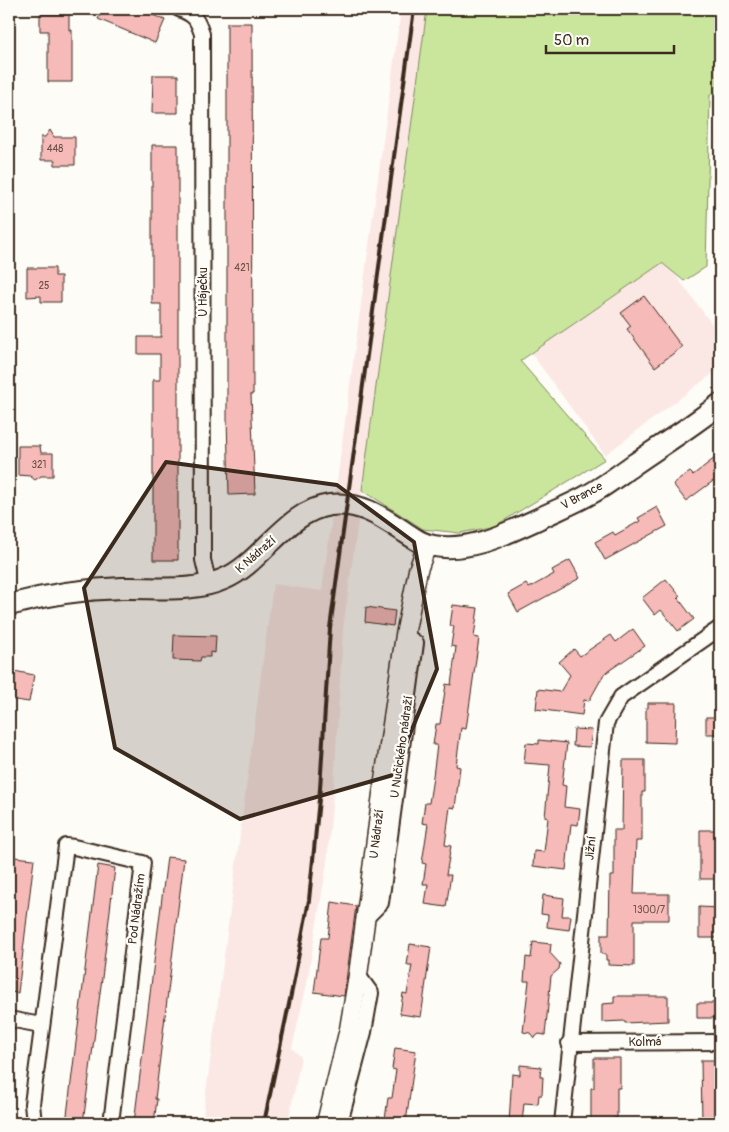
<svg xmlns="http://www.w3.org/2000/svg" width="729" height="1132" viewBox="0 0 729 1132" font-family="Pangolin,sans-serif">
<rect width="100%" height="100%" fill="#fdfcf7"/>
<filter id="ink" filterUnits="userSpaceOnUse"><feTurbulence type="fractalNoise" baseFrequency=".02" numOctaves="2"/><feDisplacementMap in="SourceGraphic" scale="10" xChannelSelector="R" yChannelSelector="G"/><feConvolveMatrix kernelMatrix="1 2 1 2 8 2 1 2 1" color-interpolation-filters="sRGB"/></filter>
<g filter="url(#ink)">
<g fill="#fbe8e4">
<path d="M401 9H427L379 372 343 629 334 784 327 863 306 988 292 1048 301 1057 288 1123H202L273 584 322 591Z"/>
<path d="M660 254 720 335V368L605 455 532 354Z"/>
</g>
<path fill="#cae69d" stroke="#82885e" d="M427 9H720V92L710 95 706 267 684 281 662 263 520 361 605 459 495 526 460 533 423 529 362 490Z"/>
<g fill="#f6bab8" stroke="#3b2a1e">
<path d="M103 9H138L165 20 155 43 98 19Z"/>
<path d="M40 14H69V30H72V82H48V31H40Z"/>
<path d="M227 23H252L253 394H251L255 494 229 495 227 418Z"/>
<path d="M153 75H178V113H152Z"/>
<path d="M50 130 54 137H75V165H55V160H41V137H45Z"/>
<path d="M152 145H178V560H153V380H160V354H138V337H161V304H152Z"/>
<path d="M27 268H55V276H61V302H41V296L27 297Z"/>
<path d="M644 296 682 347 655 367 627 329 631 326 621 313Z"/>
<path d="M18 446H40L41 453H53V476H41L35 480 30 476 18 475Z"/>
<path d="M720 454V476L686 501 673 484 690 472 693 475Z"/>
<path d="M657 507 667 526 605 560 595 542 613 532 615 535 640 521 638 518Z"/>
<path d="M570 560 580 578 518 612 508 594 526 584 529 588 554 574 552 570Z"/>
<path d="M666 579 680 596 678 598 694 619 678 631 661 610 655 615 642 598Z"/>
<path d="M453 605 478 608 474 637 479 638 466 729 461 728 456 766 460 767 455 808 450 807 445 845 451 846 446 875H451L446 907 425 904 428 884H423L426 864 422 863 428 824 422 823 425 803H429L432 784 437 745H433L436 724H440L446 684 451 685 456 647 451 646 454 626H450Z"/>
<path d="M366 607 395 611 393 626 365 622Z"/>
<path d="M633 629 645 646 604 674 589 701 584 700 582 715 536 709 538 689 560 692 570 675 559 662 574 649 580 656 611 635 616 642Z"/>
<path d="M174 635 216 636 215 653 210 652V657H201L200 661 173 660Z"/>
<path d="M9 670 34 675 29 702 9 699Z"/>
<path d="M648 703H676L675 743 646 742V708H648Z"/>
<rect x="706" y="717" width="14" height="17"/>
<path d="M574 729 592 730 590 747 573 746Z"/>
<path d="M539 740 567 743 562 785 566 786 564 807 580 809 578 825 571 824 566 870 533 866 534 851 544 852 548 818 545 817 550 765 524 763 526 743 539 744Z"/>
<path d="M623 760H645V792H642V841H636L634 894H669V920H634V966L608 965V960H606V954H601V935H609L610 876H614V830H622Z"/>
<path d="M700 830H720V870H718V879H700Z"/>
<path d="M14 857 34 859 18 993 9 992V904Z"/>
<path d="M167 857 184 859 155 1099H157L154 1123H134Z"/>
<path d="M98 865 115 868 102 978 83 1123H66Z"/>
<path d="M543 895 564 898 562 916H571L569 930 547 927 548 915 541 914Z"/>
<path d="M332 902 356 906 344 996 314 992 321 938H328Z"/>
<path d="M699 907 720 908V938H699Z"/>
<path d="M533 942 551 944 550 953 560 964 559 969 551 976 545 1035 539 1034 534 1038 530 1033 523 1032 529 981H524L526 957 531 958Z"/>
<path d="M410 944 431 947 421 1017 400 1014 403 993 407 994 412 965H407Z"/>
<path d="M614 996H668V1021L625 1023 624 1021 602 1022V1004L614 1003Z"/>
<path d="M697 1003H717L716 1018H697Z"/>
<path d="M395 1048 416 1051 406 1122 385 1119 388 1098H392L396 1070 392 1069Z"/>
<path d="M594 1058H620V1088H617V1118H614V1123H591V1088H594Z"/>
<path d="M701 1060H720V1123H702Z"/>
<path d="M520 1065 541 1067 540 1077H543L542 1095H539L538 1104 524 1103 522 1123H509L512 1074 520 1075Z"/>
</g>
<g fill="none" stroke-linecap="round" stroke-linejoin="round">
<g stroke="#3b2a1e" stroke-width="18">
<g id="minor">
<path d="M179 9C195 15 197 19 202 34L203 560 209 585"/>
<path d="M366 918 381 903 416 643 405 635"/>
<path d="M9 1019 41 1025"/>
<path d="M569 1043 720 1042"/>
<path d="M34 1123 32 1104 66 846 74 847 143 863 111 1123"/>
<path d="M340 1123 364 1032 371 993 358 975"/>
<path d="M562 1123 606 723 621 697 720 628"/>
</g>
</g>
<g stroke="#3b2a1e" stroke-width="21">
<path id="tertiary" d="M326 1123 349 1029 358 975 382 794 405 635 418 570 427 545"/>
</g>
<g stroke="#3b2a1e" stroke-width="24">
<path id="secondary" d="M9 605C45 595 85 589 122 588 156 587 192 593 224 579 262 563 286 511 330 505 360 501 382 517 406 533 415 539 423 545 434 546 470 552 505 534 536 520 554 511 573 504 590 494 605 486 619 475 633 465 662 445 692 426 720 404"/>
</g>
<use href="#minor" stroke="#fdfcf7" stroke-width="14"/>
<use href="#tertiary" stroke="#fdfcf7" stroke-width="18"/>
<use href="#secondary" stroke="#fdfcf7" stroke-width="20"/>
<path stroke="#3b2a1e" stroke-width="4" d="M264 1123 293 985 309 900 320 789 330 628 414 9"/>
</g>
</g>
<path fill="#3b2a1e" fill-opacity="0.2" stroke="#3b2a1e" stroke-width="4" stroke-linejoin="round" d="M166 462 337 485 414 542 437 669 393 775 240 819 115 748 84 588Z"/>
<g text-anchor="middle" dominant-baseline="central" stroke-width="4.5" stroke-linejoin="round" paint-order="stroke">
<g font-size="10" fill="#6a4e44">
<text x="55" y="149">448</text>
<text x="242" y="268">421</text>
<text x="44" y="286">25</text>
<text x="39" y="465">321</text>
<text x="649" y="910">1300/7</text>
</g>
<g font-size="12" fill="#3b2a1e" stroke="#fdfcf7">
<text transform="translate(203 292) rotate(-90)">U Háječku</text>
<text transform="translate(582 496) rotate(-28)">V Brance</text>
<text transform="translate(256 555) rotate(-41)">K Nádraží</text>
<text transform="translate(402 747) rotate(-82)">U Nučického nádraží</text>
<text transform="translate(377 834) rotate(-83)">U Nádraží</text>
<text transform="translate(591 848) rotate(-84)">Jižní</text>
<text transform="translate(137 909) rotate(-83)">Pod Nádražím</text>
<text x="645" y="1042">Kolmá</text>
</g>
</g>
<rect width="729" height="1132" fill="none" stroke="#fdfcf7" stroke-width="30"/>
<rect x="15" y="15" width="699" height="1102" fill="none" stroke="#3b2a1e" stroke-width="2" filter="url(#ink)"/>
<path d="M546 45v8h128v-8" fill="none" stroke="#3b2a1e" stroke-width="2.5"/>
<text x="554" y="45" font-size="15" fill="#3b2a1e" stroke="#fdfcf7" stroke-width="4" paint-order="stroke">50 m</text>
</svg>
